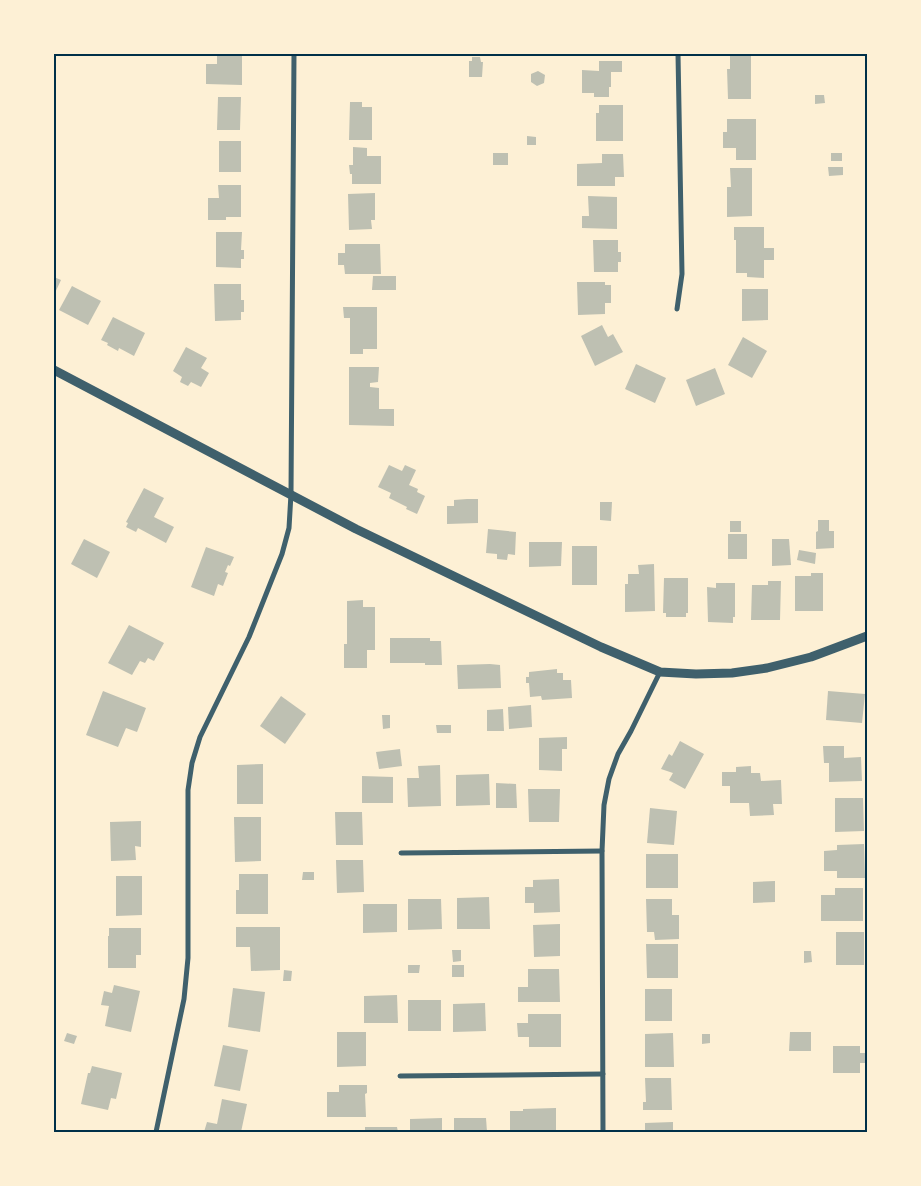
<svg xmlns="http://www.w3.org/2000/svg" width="921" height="1186" viewBox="0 0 921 1186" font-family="'Fira Sans',sans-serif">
<rect width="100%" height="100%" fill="#fdf0d5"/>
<g fill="#bec0b2">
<path d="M217 56H242V85L206 84V64H217Z"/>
<path d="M730 56H751V99H728L727 69H730Z"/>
<path d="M472 57H480L481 62H483L482 77H469V61H472Z"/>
<path d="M599 61H622V72H611V87H609V97H594V93H582V70L599 71Z"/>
<path d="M538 71 545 75 544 83 537 86 531 82V74Z"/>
<path d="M815 95H824L825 103 815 104Z"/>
<path d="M218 97H241L240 130H217Z"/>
<path d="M350 102H362V107H372V140H349Z"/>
<path d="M599 105H623V141H596V113H599Z"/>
<path d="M727 119H756V160H736V148H723V132H727Z"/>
<path d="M527 136 536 137V145H527Z"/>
<rect x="219" y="141" width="22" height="31"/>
<path d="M353 147 367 148V156H381V184H352V174H350L349 165H353Z"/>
<rect x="493" y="153" width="15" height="12"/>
<rect x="831" y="153" width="11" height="8"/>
<path d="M602 154H623L624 177H615V186H577V164L602 163Z"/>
<path d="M828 167H843V175L829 176Z"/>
<path d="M730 168H752V216L727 217V187H731Z"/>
<path d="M218 185H241V217H226V220H208V198H219Z"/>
<path d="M375 193V220H371L372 229 349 230 348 194Z"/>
<path d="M588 196 617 197V229L582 228V216H589Z"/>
<path d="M734 227H764V248H774V260H764V278L747 277V273H736V240H734Z"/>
<path d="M216 232H242L241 250H244V259H241V268L216 267Z"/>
<path d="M593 240H618V252H621V262H618V272H594Z"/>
<path d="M345 244H380L381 274H345L344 265H338V253H345Z"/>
<path d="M373 276H396V290H372Z"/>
<path d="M54 277 61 280 54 295Z"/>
<path d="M577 282H605V285H611V303H605V314L578 315Z"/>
<path d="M214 284H241V300H244V312H241V320L215 321Z"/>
<path d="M72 286 101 301 88 325 59 310Z"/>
<path d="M742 289H768V320L742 321Z"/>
<path d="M343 307H377V349H363V354H350V318H344Z"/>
<path d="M113 317 145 333 134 356 119 348 118 351 107 345 108 343 101 340Z"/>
<path d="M602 325 608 337 613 334 623 352 595 366 581 336Z"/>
<path d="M743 337 767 351 752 378 728 365Z"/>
<path d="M186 347 207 358 201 368 209 373 201 387 191 382 188 386 180 382 182 377 173 371Z"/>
<path d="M636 364 666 378 655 403 625 389Z"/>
<path d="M349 367H379L378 382 370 383V387L379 388V409H394V426L349 425Z"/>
<path d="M715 368 725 394 696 406 686 380Z"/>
<path d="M389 465 402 471 405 465 416 470 409 485 418 489 417 492 425 496 417 514 406 509 407 507 389 498 391 493 378 487Z"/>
<path d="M144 488 164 498 154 517 174 527 166 543 138 528 136 532 126 527 128 523 126 522Z"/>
<path d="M467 499H478V523L447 524V506H454V500Z"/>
<path d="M600 502H612L611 521 600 520Z"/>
<path d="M818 520H829V531H834V548L816 549V532L818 531Z"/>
<rect x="730" y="521" width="11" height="11"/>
<path d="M488 529 516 532 515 555 508 554 507 560 497 559V554L486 553Z"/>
<rect x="728" y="534" width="19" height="25"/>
<path d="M84 539 110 552 97 578 71 564Z"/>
<path d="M772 539H789L791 565 772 566Z"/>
<path d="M529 542H562L561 566 529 567Z"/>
<rect x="572" y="546" width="25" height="39"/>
<path d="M206 547 234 557 230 566 228 565 225 572 228 573 223 586 218 584 214 596 191 587Z"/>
<path d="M799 550 816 553 815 564 797 560Z"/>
<path d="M654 564 655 611 625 612V584H628V574H639L638 565Z"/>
<path d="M811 573H823V611H795V576H811Z"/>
<path d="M664 578H688V613H686V617H666V613H663Z"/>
<path d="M768 581H781L780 620H751L752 585H768Z"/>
<path d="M716 583H735V617H733V623L708 622 707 587 716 588Z"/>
<path d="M363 600V607H375V650H367V668H344V644H347V601Z"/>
<path d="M129 625 164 643 154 661 148 658 145 663 140 661 132 675 108 663Z"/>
<path d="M390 638H430V641H441L442 665H425V663H390Z"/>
<path d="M490 664 500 665 501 688 458 689 457 665Z"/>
<path d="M557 669V673H563V680H571L572 698 542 700 541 696 530 697 529 683H526V677H529V672Z"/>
<path d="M103 691 146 708 137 732 126 728 118 747 86 735Z"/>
<path d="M828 691 865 694 862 723 826 720Z"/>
<path d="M281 696 306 714 285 744 260 726Z"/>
<path d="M531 705 532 727 509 729 508 707Z"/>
<path d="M503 709 504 731H487V710Z"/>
<path d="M382 715H390V728L383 729Z"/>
<path d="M436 725H451V733H437Z"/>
<path d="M567 737V749H562V771L539 770V738Z"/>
<path d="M680 741 704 754 685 789 669 780 673 773 661 769 669 754 672 756Z"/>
<path d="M823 746H844V758L861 757 862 781 829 782V763H824Z"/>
<path d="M400 749 402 766 379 769 376 752Z"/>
<path d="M263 764V804H237V765Z"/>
<path d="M440 765 441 806 408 807 407 778H419L418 766Z"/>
<path d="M751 766V773H760L761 781 781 780 782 804H773L774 815 750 816 749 803H730V786H722V772H736V767Z"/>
<path d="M489 774 490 805 456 806V775Z"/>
<path d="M362 776 393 777V803H362Z"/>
<path d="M496 783 516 784 517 808H496Z"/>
<path d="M528 789H560L559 822H529Z"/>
<path d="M835 798H863L864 831 835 832Z"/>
<path d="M650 808 677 811 674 845 647 843Z"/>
<path d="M335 812H362L363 845H336Z"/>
<path d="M234 817H261V861L235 862Z"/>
<path d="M141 821V847L135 846 136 860 111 861 110 822Z"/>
<path d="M864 844 865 878H837V871H824V851L837 850V845Z"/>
<rect x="646" y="854" width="32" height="34"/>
<path d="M336 860H363L364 892 337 893Z"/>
<path d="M303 872H314V880H302Z"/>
<path d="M239 874H268V914H236V890H239Z"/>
<path d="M116 876H142V915L116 916Z"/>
<path d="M559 879 560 912 534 913V903H525V887H533V880Z"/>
<path d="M775 881V902L753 903V882Z"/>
<path d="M835 888H863V921H821V895H835Z"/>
<path d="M489 897 490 929H457V898Z"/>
<path d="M408 899H441L442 929 408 930Z"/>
<path d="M646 899H672V915H679V939L655 940 654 932H647Z"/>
<path d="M363 904H397V932L363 933Z"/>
<path d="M560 924V956L534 957 533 925Z"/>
<path d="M236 927H280V970L251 971 250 947H236Z"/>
<path d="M109 928H141V955H136V968H108V936H109Z"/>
<rect x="836" y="932" width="28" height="33"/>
<path d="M646 944H678V978H647Z"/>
<path d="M452 950H461V961L453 962Z"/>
<path d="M804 951H811L812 962 804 963Z"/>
<path d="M408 965H420L419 973H408Z"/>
<rect x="452" y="965" width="12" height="12"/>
<path d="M528 969H559L560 1002H518V987H528Z"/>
<path d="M284 970 292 971 291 981H283Z"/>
<path d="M114 985 140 991 131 1032 105 1026 109 1006 101 1005 104 991 112 993Z"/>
<path d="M233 988 265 992 260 1032 228 1027Z"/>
<rect x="645" y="989" width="27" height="32"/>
<path d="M397 995 398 1023H364V996Z"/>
<rect x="408" y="1000" width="33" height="31"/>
<path d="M485 1003 486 1031 453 1032V1004Z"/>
<path d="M528 1014H561V1047H529V1037H518L517 1023H528Z"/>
<path d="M337 1032H366V1066L337 1067Z"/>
<path d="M790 1032H811V1051H789Z"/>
<path d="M67 1033 77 1036 74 1044 64 1041Z"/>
<path d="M673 1033 674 1067H645V1034Z"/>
<path d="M702 1034H710V1043L702 1044Z"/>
<path d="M223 1045 248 1050 240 1091 214 1086Z"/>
<path d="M833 1046H860V1053H865V1063H860V1073H833Z"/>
<path d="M92 1066 122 1073 116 1099 111 1098 108 1110 81 1104 88 1073H90Z"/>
<path d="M645 1078H671L672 1110H643V1102H646Z"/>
<path d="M339 1085H367V1093L365 1094 366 1117H327V1092H339Z"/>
<path d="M222 1099 247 1104 241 1132H204L207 1122 217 1124Z"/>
<path d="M556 1108V1132H510V1111H523V1109Z"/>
<path d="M442 1118V1132H410V1119Z"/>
<path d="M454 1118H486L487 1132H454Z"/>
<path d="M673 1122V1132H645V1123Z"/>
<path d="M365 1127H397L398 1132H365Z"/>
</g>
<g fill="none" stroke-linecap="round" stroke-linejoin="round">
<g stroke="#3f606c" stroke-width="5">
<path d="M677 309 682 274 678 54"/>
<path d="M401 853 602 851"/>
<path d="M400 1076 603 1074"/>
<path d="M156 1132 184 999 188 958V790L192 763 200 737 249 637 282 554 289 528 291 494 294 54"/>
<path d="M603 1132 602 851 604 805 609 779 618 754 631 731 660 672"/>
</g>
<path stroke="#3f606c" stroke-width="9" d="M54 370 356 529 601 647 660 672 696 674 732 673 767 668 811 657 867 636"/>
</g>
<rect width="921" height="1186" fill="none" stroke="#fdf0d5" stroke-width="110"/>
<rect x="55" y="55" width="811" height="1076" fill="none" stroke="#003049" stroke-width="2"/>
</svg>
